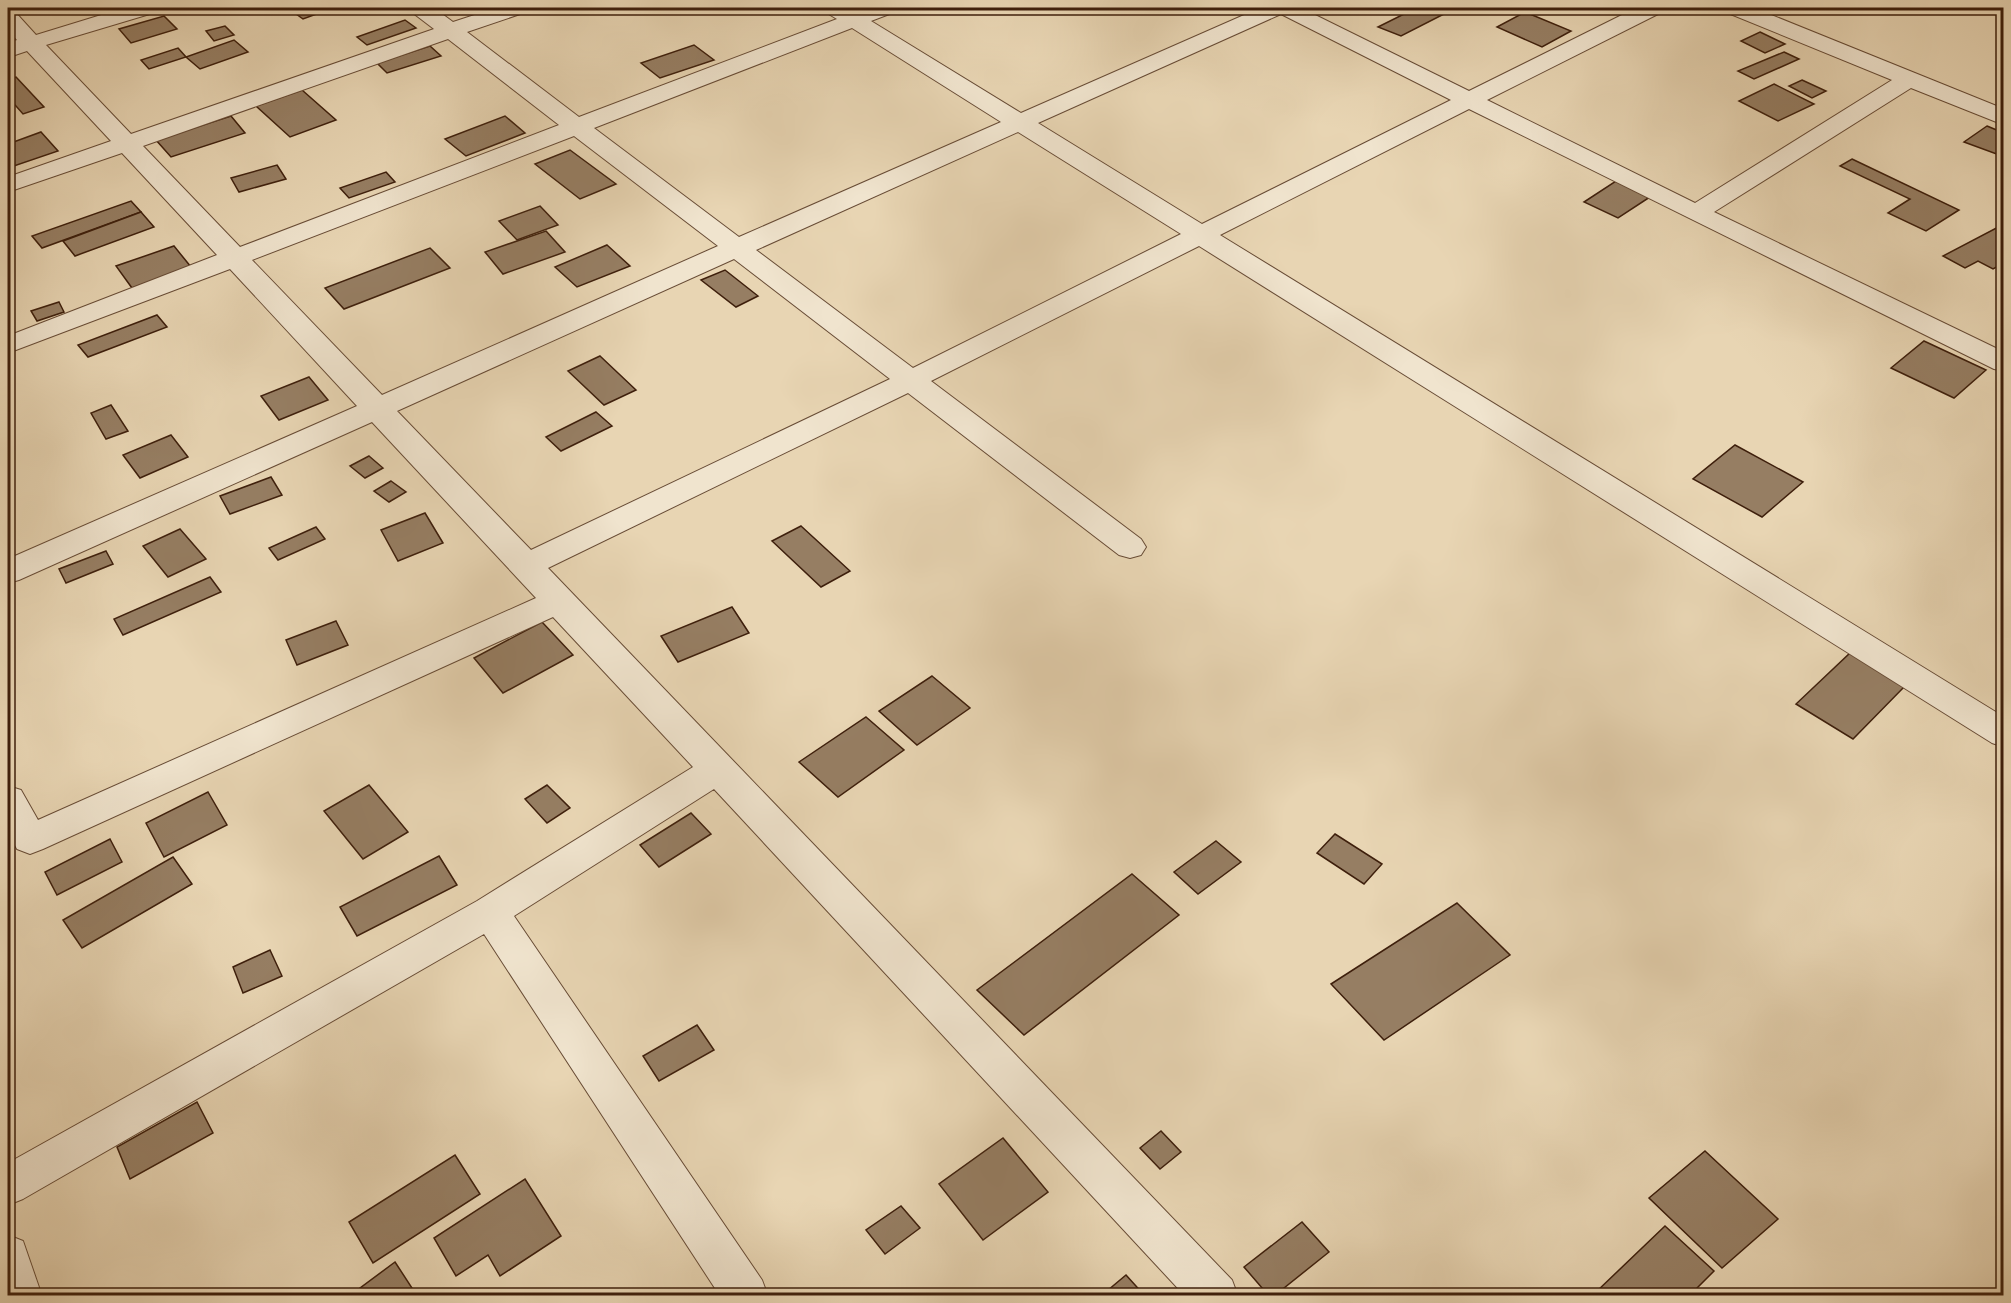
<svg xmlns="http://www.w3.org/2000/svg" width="2011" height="1303" viewBox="0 0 2011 1303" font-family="'IM FELL Double Pica',serif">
<rect width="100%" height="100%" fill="#e8d5b3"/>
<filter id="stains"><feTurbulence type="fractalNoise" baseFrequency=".00333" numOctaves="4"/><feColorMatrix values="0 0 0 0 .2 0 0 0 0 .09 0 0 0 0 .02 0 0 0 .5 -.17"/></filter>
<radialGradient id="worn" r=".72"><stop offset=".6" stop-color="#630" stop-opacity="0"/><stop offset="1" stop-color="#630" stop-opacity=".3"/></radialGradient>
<g fill="#967e63" stroke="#3e1f0c" stroke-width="1.5">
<path d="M301 8H316L322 12 303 19 292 11Z"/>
<path d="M1416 8H1426L1442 15 1401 36 1378 27Z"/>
<path d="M1525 12 1571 31 1542 47 1497 27Z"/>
<path d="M164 16 177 29 131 43 119 29Z"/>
<path d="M405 20 416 28 367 45 357 37Z"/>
<path d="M225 26 234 35 214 41 206 31Z"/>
<path d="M1760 32 1785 44 1765 53 1741 41Z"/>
<path d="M234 40 248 52 200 69 186 57Z"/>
<path d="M694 45 714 60 660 78 641 63Z"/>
<path d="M430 46 441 56 387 73 377 63Z"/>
<path d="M178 48 186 57 149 69 141 60Z"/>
<path d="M1784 52 1799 59 1754 79 1738 71Z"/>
<path d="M16 77 44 107 23 114 8 97V79Z"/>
<path d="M1802 80 1826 91 1812 98 1789 86Z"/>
<path d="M1774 84 1814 104 1778 121 1739 101Z"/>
<path d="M302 90 336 120 290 137 256 106Z"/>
<path d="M231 116 245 133 171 157 156 140Z"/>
<path d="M505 116 525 133 466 156 445 139Z"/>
<path d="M1987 126 2004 133 2002 156 1964 142Z"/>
<path d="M41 132 58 151 8 168V144Z"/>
<path d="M570 150 616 184 580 199 535 164Z"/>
<path d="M1852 159 1959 210 1926 231 1888 213 1910 199 1840 166Z"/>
<path d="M277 165 286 179 239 192 231 178Z"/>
<path d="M386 172 395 182 349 198 340 188Z"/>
<path d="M1619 179 1653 195 1618 218 1584 202Z"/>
<path d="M131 201 141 212 42 248 32 236Z"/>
<path d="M540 206 558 225 517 240 499 221Z"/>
<path d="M141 212 154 227 75 256 63 241Z"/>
<path d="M2004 224V263L1993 269 1978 261 1965 268 1943 256Z"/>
<path d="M546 231 565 252 503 274 485 252Z"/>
<path d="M607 245 630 266 577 287 555 267Z"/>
<path d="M174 246 191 267 132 288 116 266Z"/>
<path d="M430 248 450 268 344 309 325 288Z"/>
<path d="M725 270 758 296 736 307 701 280Z"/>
<path d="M59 302 64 312 37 321 31 311Z"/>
<path d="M157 315 167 327 88 357 78 345Z"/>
<path d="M1924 341 1986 370 1954 398 1891 368Z"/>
<path d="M600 356 636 390 604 405 568 371Z"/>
<path d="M309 377 328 400 279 420 261 396Z"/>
<path d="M111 405 128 431 106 439 91 413Z"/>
<path d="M596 412 612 426 561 451 546 437Z"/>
<path d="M171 435 188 457 140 478 123 455Z"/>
<path d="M1735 445 1803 482 1762 517 1693 479Z"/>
<path d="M369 456 383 468 365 478 350 466Z"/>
<path d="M271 477 282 495 230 514 220 496Z"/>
<path d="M391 481 406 492 389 502 374 491Z"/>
<path d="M425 513 443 543 398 561 381 530Z"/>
<path d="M801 526 850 571 821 587 772 541Z"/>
<path d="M316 527 325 539 278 560 269 548Z"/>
<path d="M180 529 206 559 168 577 143 546Z"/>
<path d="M106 551 113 564 66 583 59 569Z"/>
<path d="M210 577 221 592 123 635 114 619Z"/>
<path d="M732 607 749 633 678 662 661 636Z"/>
<path d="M336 621 348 645 297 665 286 640Z"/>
<path d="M542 622 573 655 503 693 474 658Z"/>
<path d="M1850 653 1906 685 1853 739 1796 704Z"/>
<path d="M932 676 970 708 917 745 879 711Z"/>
<path d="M866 717 904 750 838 797 799 762Z"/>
<path d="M369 785 408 832 363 859 324 811Z"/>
<path d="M547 785 570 808 547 823 525 799Z"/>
<path d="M208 792 227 825 164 857 146 823Z"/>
<path d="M691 813 711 834 659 867 640 845Z"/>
<path d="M1335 834 1382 864 1364 884 1317 853Z"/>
<path d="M110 839 122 862 57 895 45 872Z"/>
<path d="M1216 841 1241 862 1198 894 1174 872Z"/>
<path d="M439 856 457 885 357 936 340 907Z"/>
<path d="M173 857 192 884 82 948 63 920Z"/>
<path d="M1132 874 1179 915 1024 1035 977 990Z"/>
<path d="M1457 903 1510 955 1384 1040 1331 984Z"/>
<path d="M270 950 282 976 243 993 233 967Z"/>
<path d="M697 1025 714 1050 659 1081 643 1056Z"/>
<path d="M197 1102 213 1133 130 1179 117 1147Z"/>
<path d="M1161 1131 1181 1152 1160 1169 1140 1148Z"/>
<path d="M1003 1138 1048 1192 983 1240 939 1184Z"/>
<path d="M1705 1151 1778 1219 1722 1268 1649 1198Z"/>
<path d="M455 1155 480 1194 373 1263 349 1222Z"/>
<path d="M525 1179 561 1236 500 1276 488 1255 456 1276 434 1238Z"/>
<path d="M901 1206 920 1228 885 1254 866 1230Z"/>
<path d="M1302 1222 1329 1252 1274 1296H1269L1244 1267Z"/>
<path d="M1665 1226 1714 1271 1689 1296H1598L1595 1293Z"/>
<path d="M395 1262 412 1288 401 1296H353L352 1294Z"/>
<path d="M1126 1275 1145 1296H1101Z"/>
</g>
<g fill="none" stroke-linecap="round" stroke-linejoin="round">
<g stroke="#684c36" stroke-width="2">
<g id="minor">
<path d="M124 8H156L153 13 46 45 131 134 434 29 413 13 411 8H434L453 22 496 8H525L523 13 467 32 579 117 837 19 827 13 825 8H849L856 11 866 8H894L892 13 871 21 1021 113 1260 8H1301L1469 91 1636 8H1662L1660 13 1487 100 1695 203 1892 80 1728 13 1725 8H1754L2004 109V125L1911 88 1714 212 2004 352V371L1994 369 1469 109 1220 235 2004 717V747L1992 743 1199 246 931 381 1141 539 1146 547 1141 555 1130 558 1119 555 908 393 548 568 1232 1280 1238 1296H1185L714 789 514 916 762 1280 768 1296H720L484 934 23 1199 8 1205V1163L477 901 693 767 553 617 43 849 30 854 17 849 8 832V786L21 790 38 820 536 598 372 422 19 580 8 583V559L357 406 230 269 8 353V336L217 255 122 153 8 192V177L111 141 27 51 12 56 8 55V43L17 40 8 30V12L16 13 36 35ZM1281 14 1451 100 1202 224 1038 123ZM852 28 1001 122 739 237 594 128ZM448 39 559 125 240 247 143 146ZM1018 132 1181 234 913 368 756 250ZM574 136 718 246 382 395 252 260ZM734 259 890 379 531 550 397 411Z"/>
<path d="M8 1235 23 1241 42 1296H8Z"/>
</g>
</g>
<use href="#minor" fill="#f0e4ce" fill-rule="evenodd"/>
</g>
<rect width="2011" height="1303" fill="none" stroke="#e8d5b3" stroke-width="30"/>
<rect x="9" y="9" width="1993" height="1285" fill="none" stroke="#3e1f0c" stroke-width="3"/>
<rect x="15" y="15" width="1981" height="1273" fill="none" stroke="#3e1f0c" stroke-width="1.5"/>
<rect width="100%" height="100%" filter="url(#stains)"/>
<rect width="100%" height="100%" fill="url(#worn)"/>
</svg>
